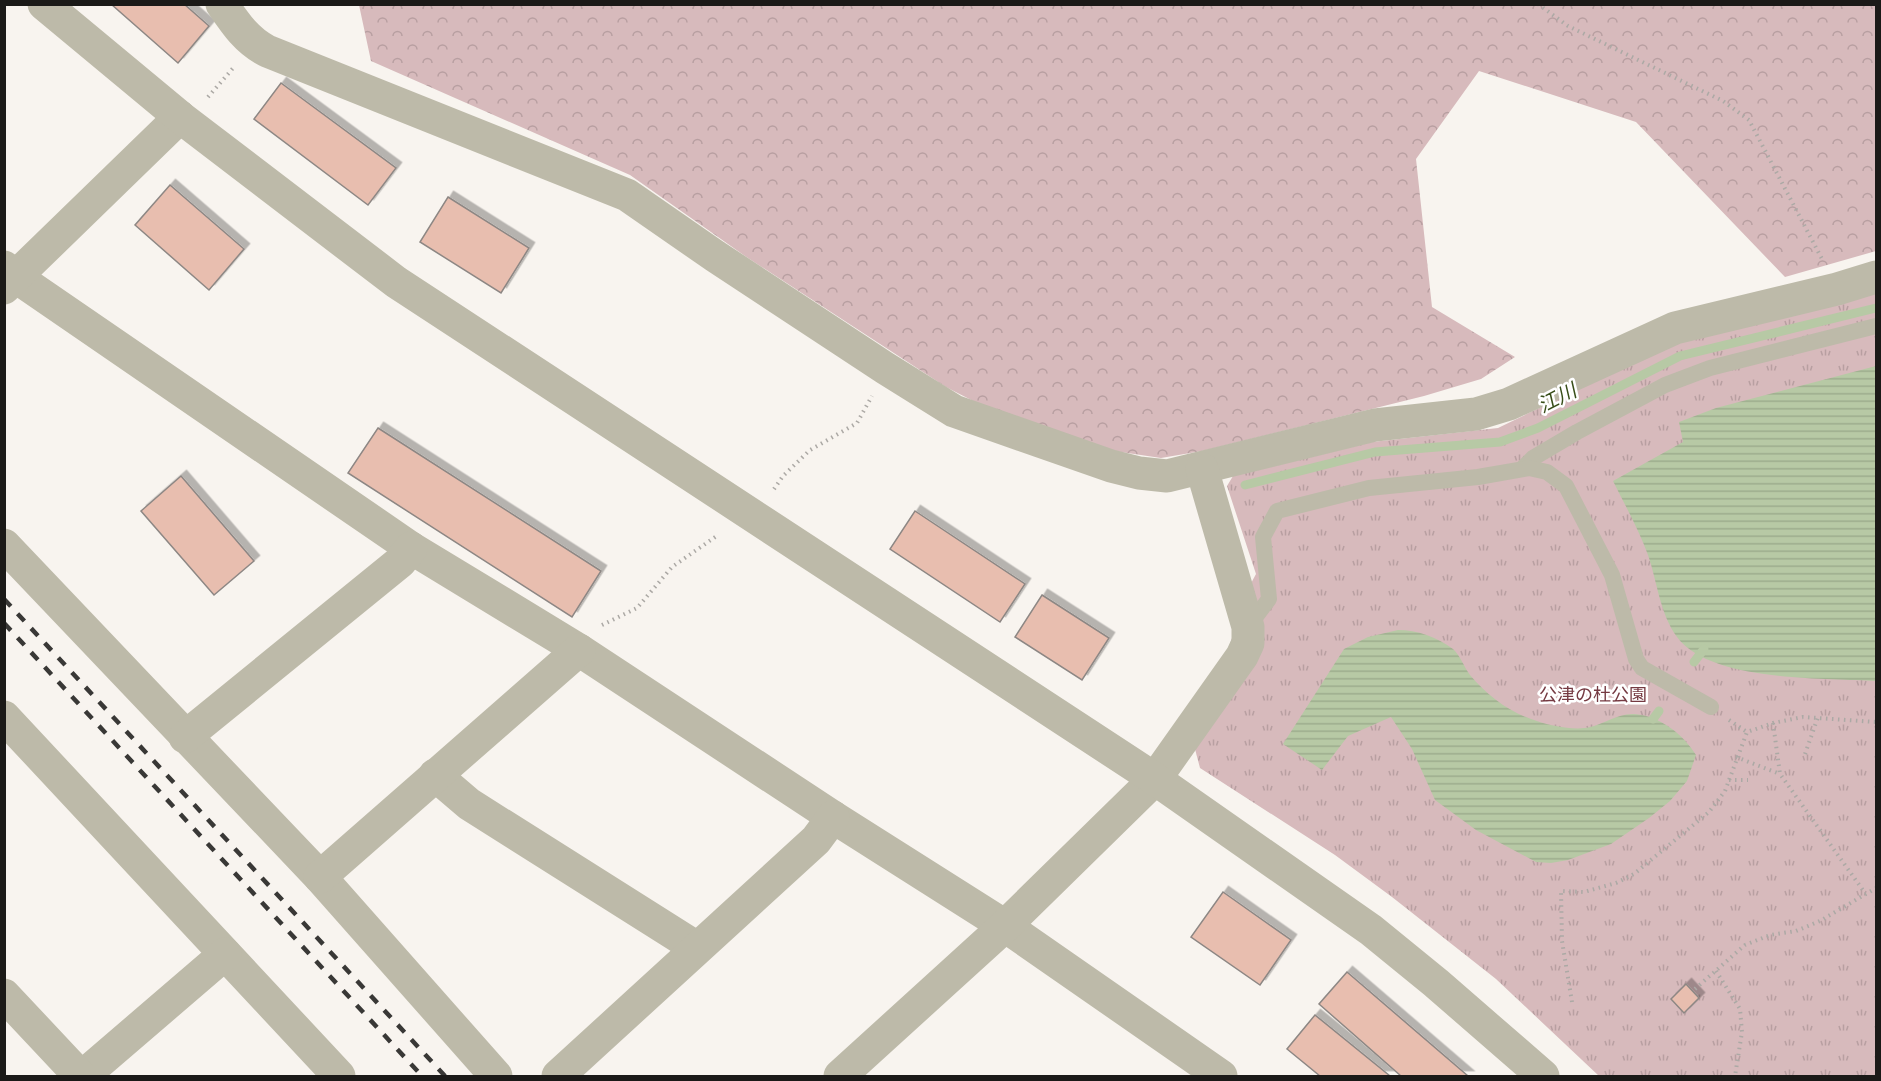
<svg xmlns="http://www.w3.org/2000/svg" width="1881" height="1081" viewBox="0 0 1881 1081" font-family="Arial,'Noto Sans JP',sans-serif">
<defs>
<pattern id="forest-crowns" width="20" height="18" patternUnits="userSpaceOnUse" patternTransform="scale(1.5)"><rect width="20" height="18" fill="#d7babc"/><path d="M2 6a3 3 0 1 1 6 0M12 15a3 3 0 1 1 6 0" fill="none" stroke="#b89fa1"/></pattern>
<pattern id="park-tufts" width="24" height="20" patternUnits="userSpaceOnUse" patternTransform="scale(1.5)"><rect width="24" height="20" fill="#d7babc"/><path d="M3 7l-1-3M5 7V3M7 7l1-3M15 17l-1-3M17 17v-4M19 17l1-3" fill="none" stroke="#b89fa1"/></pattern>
<pattern id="water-rules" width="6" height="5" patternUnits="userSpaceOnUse" patternTransform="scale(1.5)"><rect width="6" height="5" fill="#b7c9a5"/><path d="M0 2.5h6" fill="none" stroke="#9dac8d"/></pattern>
<filter id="shadow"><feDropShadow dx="5.5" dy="-5.5" stdDeviation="0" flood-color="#0004"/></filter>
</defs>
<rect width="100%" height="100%" fill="#f8f4ef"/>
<path fill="url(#forest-crowns)" d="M359 5H1876V251L1785 277 1636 122 1479 71 1416 159 1432 307 1515 357 1481 379 1424 396 1202 451 1161 458 1114 451 977 403 946 387 745 256 630 175 371 61Z"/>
<path fill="url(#park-tufts)" d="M1876 293V1076H1599L1496 979 1392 897 1335 855 1200 768 1195 749 1249 587 1256 574 1227 486 1233 476 1372 442 1498 428 1675 342Z"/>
<g fill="url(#water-rules)">
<path d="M1876 366V681C1824 678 1710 682 1677 637 1660 614 1657 581 1648 555 1639 530 1625 505 1613 481L1683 442 1679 422 1716 408Z"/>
<path d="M1398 630C1417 630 1437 637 1453 649 1460 655 1464 667 1470 675 1488 696 1510 713 1537 721 1551 726 1576 731 1590 727 1604 724 1618 713 1634 714 1659 715 1684 735 1696 755L1687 781 1670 801 1649 818 1611 844 1568 860 1551 863 1536 862 1476 830 1435 800 1412 749 1391 717 1348 736 1322 770 1283 744 1344 649 1368 637Z"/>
</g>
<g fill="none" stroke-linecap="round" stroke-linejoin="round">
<g stroke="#b7c9a5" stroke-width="9">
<path d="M1245 485 1375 452 1500 442 1538 428 1680 356 1876 308"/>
<path d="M1694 662 1704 649"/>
<path d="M1653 719 1659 711"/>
</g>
</g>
<g fill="#e8beaf" stroke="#8d8784" stroke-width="1.5" filter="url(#shadow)">
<path d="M111 4H184L209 26 178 63Z"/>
<path d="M281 83 396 168 368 205 254 119Z"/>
<path d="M170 185 244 249 209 290 135 225Z"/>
<path d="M448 197 529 248 501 293 420 242Z"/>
<path d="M378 428 601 571 572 617 348 473Z"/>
<path d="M181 476 254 561 214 595 141 511Z"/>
<path d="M915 511 1025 584 1000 622 890 549Z"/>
<path d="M1042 595 1109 638 1082 680 1015 637Z"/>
<path d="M1223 892 1291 940 1260 985 1191 937Z"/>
<path d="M1347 972 1468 1076H1401L1319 1004Z"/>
<path d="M1686 984 1699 998 1684 1013 1671 999Z"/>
<path d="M1315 1015 1390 1076H1320L1287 1049Z"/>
</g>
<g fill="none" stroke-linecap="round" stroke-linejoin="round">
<g stroke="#aca9a5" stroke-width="4" stroke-dasharray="1.5 4.5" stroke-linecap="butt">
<path d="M1538 4 1568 26 1723 101 1749 120 1822 259"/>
<path d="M208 97 234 67"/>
<path d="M774 489 783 476 810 450 857 423 872 396"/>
<path d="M602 625 637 608 672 567 718 535"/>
<path d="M1729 720 1747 732"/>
<path d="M1773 723 1780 774 1865 893"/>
<path d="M1805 754 1818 717"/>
<path d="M1736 757 1780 774"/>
<path d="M1729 780H1748"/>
<path d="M1716 971 1740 1009 1742 1032 1735 1076"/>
<path d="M1695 989 1745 945 1770 935 1796 931 1820 921 1876 888"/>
<path d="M1572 1002 1562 941 1561 891 1584 892 1616 883 1634 874 1709 812 1725 791 1747 732 1773 723 1803 717 1876 722"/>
</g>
<g stroke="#bdbaa9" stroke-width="16">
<path d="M1522 469 1533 458 1577 432 1665 385 1710 368 1876 326"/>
<path d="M1248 627 1269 599 1263 537 1277 511 1369 488 1478 477 1529 468 1547 472 1566 486 1612 575 1636 659 1642 668 1711 707"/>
</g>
<g stroke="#bdbaa9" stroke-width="33">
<path d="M222 4C235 23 246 40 267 51L627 195 715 256 885 368 954 411 1111 466 1139 473 1167 476 1375 425 1476 414 1509 404 1675 328 1837 289 1876 277"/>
<path d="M4 267 16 277 411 548 579 650 833 817 1005 926 1221 1076"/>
<path d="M4 288 180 117"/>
<path d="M4 545 320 877 496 1076"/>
<path d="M4 717 339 1076"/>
<path d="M185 737 400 562 411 548"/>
<path d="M435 775 469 804 697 948"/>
<path d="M320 877 579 650"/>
<path d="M83 1076 225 954"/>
<path d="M558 1076 816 840 833 817"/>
<path d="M840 1076 1005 926 1155 779 1242 656 1248 643V627L1202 469"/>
</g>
<g stroke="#bdbaa9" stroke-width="33">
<path d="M44 4 180 117 396 282 1155 779 1371 930 1436 983 1543 1076"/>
<path d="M4 995 80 1076"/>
</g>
<g stroke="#393836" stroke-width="4.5" stroke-dasharray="10 10" stroke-linecap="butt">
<path d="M4 599 445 1076"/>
<path d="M4 623 422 1076"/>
</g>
</g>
<g text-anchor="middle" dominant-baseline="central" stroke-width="5" stroke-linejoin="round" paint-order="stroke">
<g font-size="18" fill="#753a42" stroke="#fff">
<text x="1593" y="695">公津の杜公園</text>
</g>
<g font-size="20" font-style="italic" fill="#384e19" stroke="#fff">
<text transform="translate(1557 398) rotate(-27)">江川</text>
</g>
</g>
<rect width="1881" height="1081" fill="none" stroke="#1b1a18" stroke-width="12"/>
</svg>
